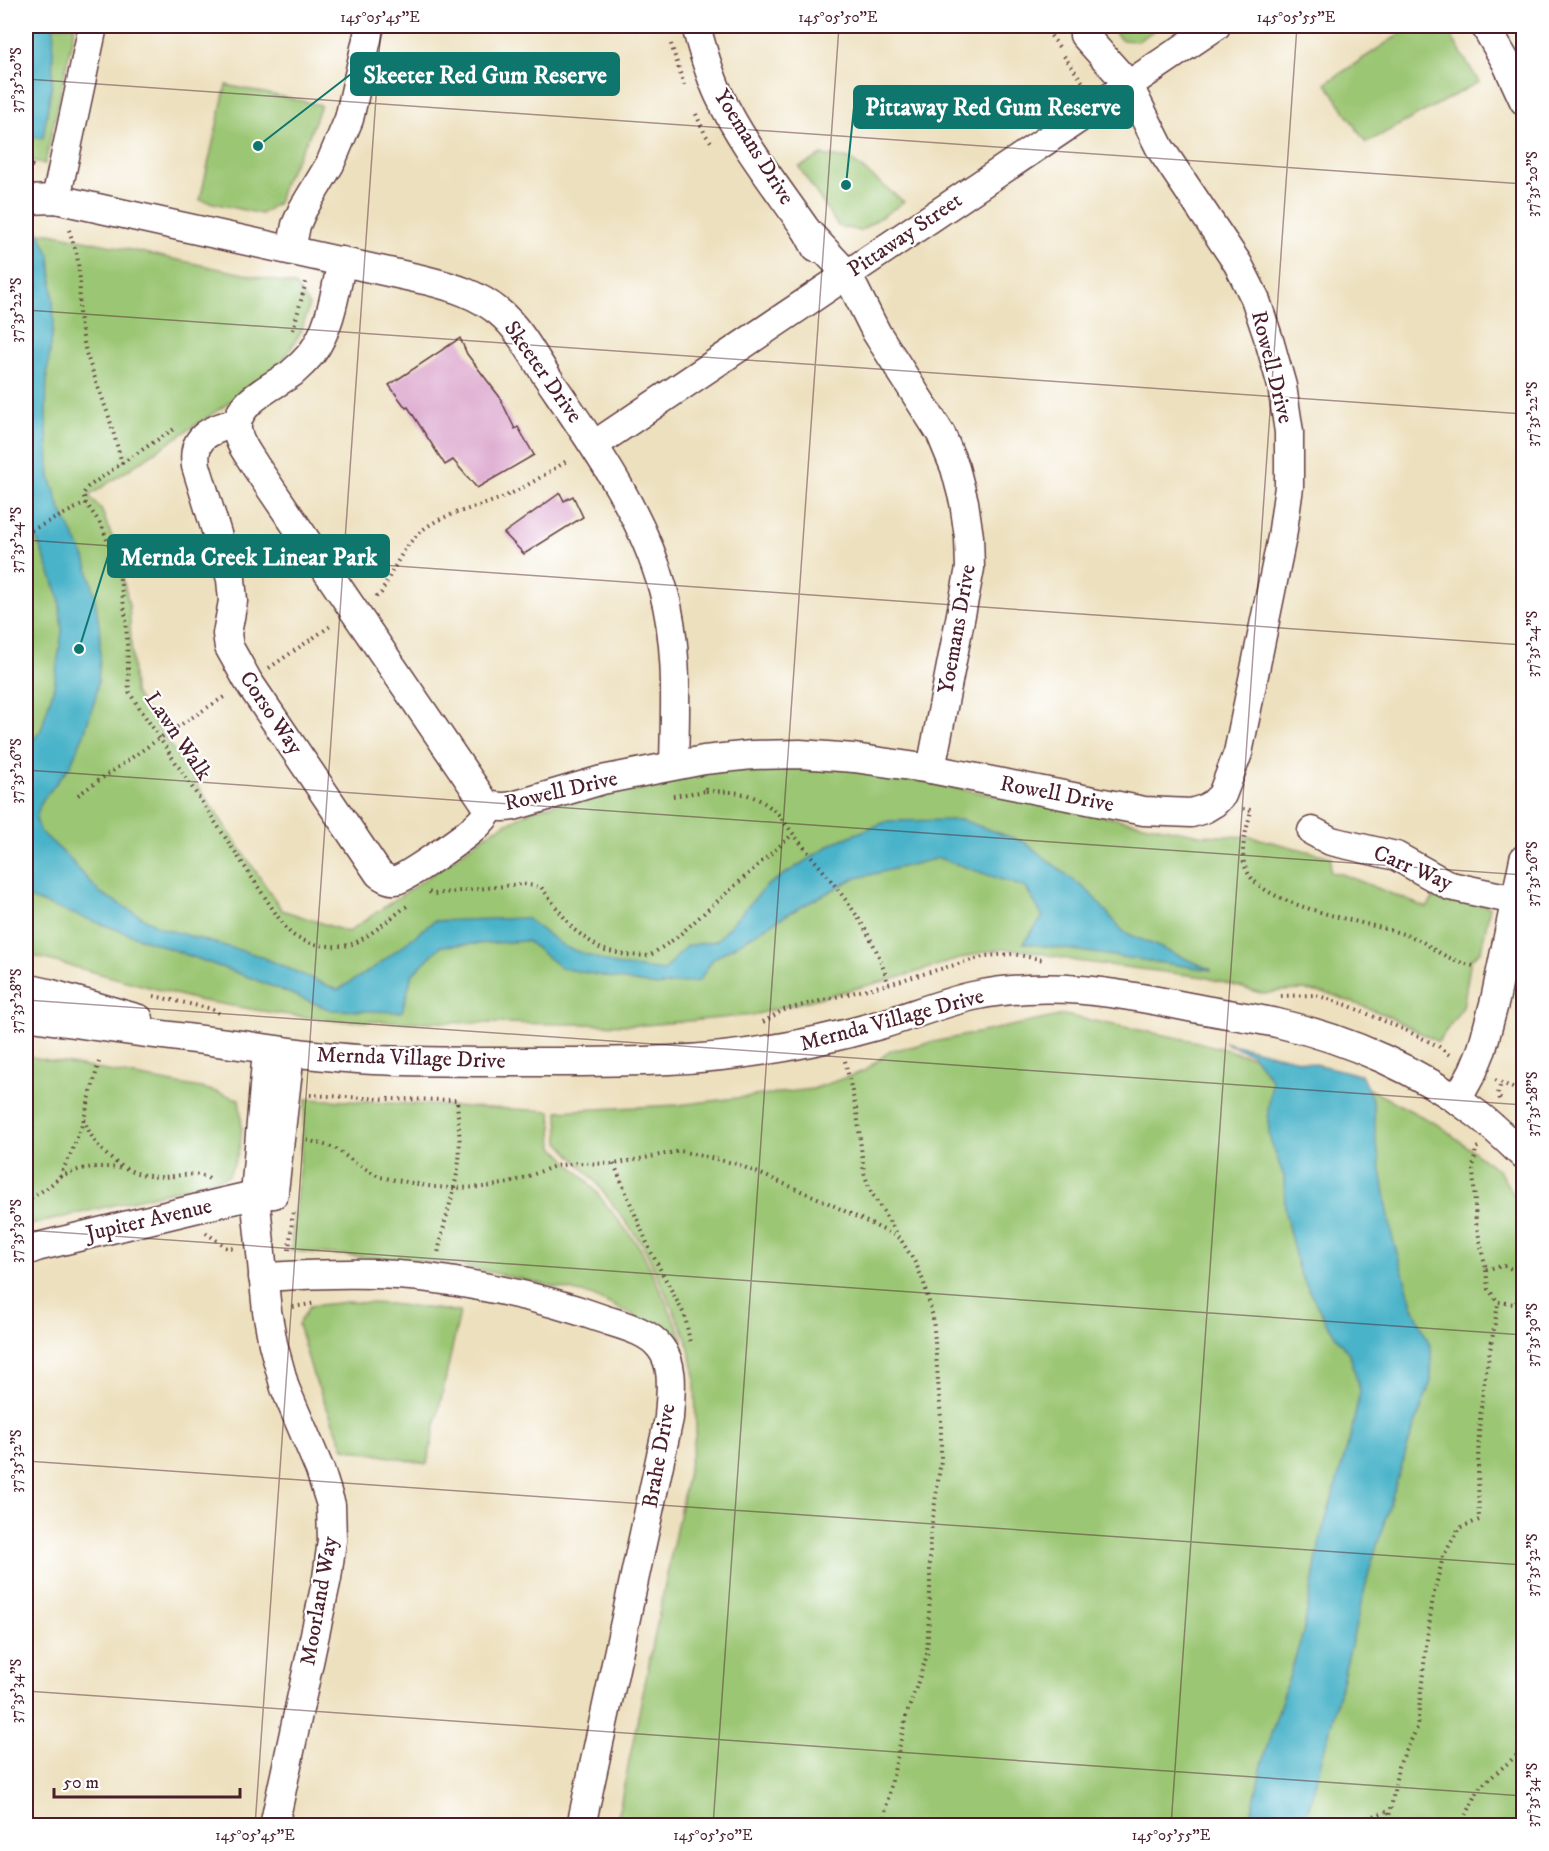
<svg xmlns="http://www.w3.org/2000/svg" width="1549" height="1851" viewBox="0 0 1549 1851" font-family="'IM FELL DW Pica',serif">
<rect width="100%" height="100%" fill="#fff"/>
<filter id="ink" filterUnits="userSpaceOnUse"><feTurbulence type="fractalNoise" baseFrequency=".0167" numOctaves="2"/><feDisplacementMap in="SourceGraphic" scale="12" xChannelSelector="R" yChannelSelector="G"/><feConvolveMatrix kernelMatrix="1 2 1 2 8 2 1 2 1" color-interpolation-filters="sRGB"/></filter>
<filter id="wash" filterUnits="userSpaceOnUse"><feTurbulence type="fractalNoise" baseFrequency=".008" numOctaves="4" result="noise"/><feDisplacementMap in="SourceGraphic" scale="24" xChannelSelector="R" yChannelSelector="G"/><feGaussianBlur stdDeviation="1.35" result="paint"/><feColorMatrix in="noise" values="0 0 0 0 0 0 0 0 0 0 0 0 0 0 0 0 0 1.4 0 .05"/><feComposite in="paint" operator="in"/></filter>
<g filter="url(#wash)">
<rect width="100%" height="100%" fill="#ede0be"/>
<g fill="#9bc673" stroke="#72724f" stroke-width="1.5">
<path d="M26 26H75L45 164 26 159Z"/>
<path d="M1110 26H1161L1138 41 1121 40Z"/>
<path d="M1412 26H1445L1479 82 1366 143 1326 83Z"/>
<path d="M226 85 321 105 309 136 284 182 278 203 261 214 200 200Z"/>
<path d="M822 155 850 159 904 202 860 231 838 226 799 167Z"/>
<path d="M26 233H51L295 285 309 305 302 330 277 371 89 496 101 509 117 550 129 606 134 692 282 910 348 932 451 861 492 831 535 809 698 770 848 767 1200 835 1252 837 1331 857 1330 872 1342 874 1427 908 1437 892 1490 907 1481 951 1471 959 1463 1007 1438 1042 1386 1015 1330 994 1303 990 1280 991 1264 994 1204 977 1076 961 1029 951 1003 949 979 953 900 977 753 1015 646 1025 338 1021 274 1013 197 1000 26 954Z"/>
<path d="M1064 1015 1194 1041 1367 1088 1440 1126 1499 1171 1523 1209V1825H616L696 1432 695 1375 686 1337 643 1245 595 1181 559 1142 558 1111 678 1105 813 1089 864 1071 890 1051Z"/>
<path d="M26 1056 206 1089 239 1099C244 1131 243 1148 228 1176L189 1187 26 1226Z"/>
<path d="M306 1099 551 1111 553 1146 589 1183 641 1249 683 1339 591 1295 454 1264 291 1251Z"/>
<path d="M347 1302 389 1304 460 1312 427 1464 344 1448 313 1375 298 1324 310 1306Z"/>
</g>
<g fill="#4ab3c9" stroke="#4a697a" stroke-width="1.5">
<path d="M26 26H54L52 83 43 138 26 137Z"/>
<path d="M26 227 37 228 50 255 52 279 54 322 47 373 46 416 50 477 60 508 85 558 94 591 100 632V661L96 696 84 734 70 766 41 802 36 819 40 831 66 855 99 892 161 928 257 955 338 990 378 965 434 921 526 918 565 947 616 965 664 971 686 946 716 941 766 886 835 842 888 821 962 820 1024 842 1089 892 1124 932 1212 970 1023 943 1043 917 1026 888 939 858 853 879 788 914 713 959 699 981 656 986 561 968 527 941 441 946 412 975 402 1012 331 1010 251 978 26 897V749L41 730 54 686 62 631 59 597 41 549 26 517Z"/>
<path d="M1223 1042 1361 1075 1373 1101 1376 1139 1392 1236 1413 1307 1431 1348V1381L1410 1439 1370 1568 1332 1722 1304 1825H1249L1264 1756 1303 1633 1321 1536 1351 1434 1360 1391 1350 1355 1327 1324 1299 1272 1285 1213 1284 1177 1269 1136 1268 1111 1272 1080 1252 1054Z"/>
</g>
<g id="blocks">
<g fill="#daa2cb">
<path d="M460 338 467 354 499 396 515 429 518 427 534 455 477 488 453 460 445 465 408 407 406 408 389 385Z"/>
<path d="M560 493 564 501 573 496 583 517 524 554 504 533Z"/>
</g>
</g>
</g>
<g filter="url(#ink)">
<use href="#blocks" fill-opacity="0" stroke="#623c41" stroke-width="1.5"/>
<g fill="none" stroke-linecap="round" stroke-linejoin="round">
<g stroke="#623c41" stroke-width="31">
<g id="minor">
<path d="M696 26C702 49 709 73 719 95 742 144 777 187 807 231L816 248"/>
<path d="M1485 26 1506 62 1524 101"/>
<path d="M56 199 93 26"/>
<path d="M26 200 56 199 425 280C453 287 477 294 499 312 519 328 534 357 548 378 593 444 641 510 663 589 679 646 675 707 674 765"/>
<path d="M807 231 847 274 876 332 941 434 955 468 964 502 969 537 970 568 931 769"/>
<path d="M291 250 296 225 303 209 330 164 349 119 370 26"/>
<path d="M342 261C335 292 331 327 312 353 306 360 299 367 292 373 274 386 234 403 237 430 239 444 249 455 256 467L485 803C495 808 503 808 513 806L602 780 704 760 752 755 800 754 854 758 931 769 1144 811 1191 813 1204 809 1214 803 1222 795 1238 753 1282 537 1289 487V432L1282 386 1269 340 1255 298 1238 264 1160 148 1128 84 1084 35"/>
<path d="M237 422C212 430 191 435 196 466L231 579 233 601 227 634 229 647 248 681 379 874C384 877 389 881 396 880 408 877 463 838 474 828 481 822 487 815 492 806"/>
<path d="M594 445 1216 26"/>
<path d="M1312 831 1331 841 1396 856 1450 886 1515 900"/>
<path d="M26 988 48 993 139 1019"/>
<path d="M26 1016C90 1026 154 1034 218 1042 265 1048 311 1056 358 1059 399 1062 441 1061 482 1062 544 1062 607 1063 669 1060 742 1057 813 1044 883 1024 913 1015 942 1003 973 996 1048 980 1115 992 1189 1007 1219 1013 1250 1017 1281 1024 1350 1040 1420 1071 1477 1114 1494 1127 1509 1142 1524 1156"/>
<path d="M267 1050 255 1195 267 1311 273 1344 285 1388 320 1470 331 1505 332 1540 327 1578 274 1826"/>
<path d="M1457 1100 1473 1071 1482 1049 1495 1000 1524 859"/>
<path d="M274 1191 290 1053"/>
<path d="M26 1251 37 1247 219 1203 255 1195 274 1194"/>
<path d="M263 1277C320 1274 380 1271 436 1279 492 1287 547 1299 600 1318 620 1325 647 1330 660 1347 676 1367 670 1395 669 1418L581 1826"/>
</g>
</g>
<g stroke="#623c41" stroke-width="4" stroke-dasharray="1.5 4.5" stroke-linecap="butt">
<path d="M1044 26 1059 47"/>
<path d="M671 44 684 85"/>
<path d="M1064 56 1084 84"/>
<path d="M696 114 705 134 711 142"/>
<path d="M26 164 36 167"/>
<path d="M69 230 77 254 80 280 79 316 86 353 109 417 122 463 88 487 83 494 86 503 102 526 119 573 126 619 129 692 278 917C282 922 287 931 293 935 306 945 336 949 352 944 368 938 393 916 407 906"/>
<path d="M293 330 306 282 304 281"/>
<path d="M122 463 177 427"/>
<path d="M26 533 86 503"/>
<path d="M376 597 381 593C391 574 400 553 415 537 436 514 471 510 499 499 523 489 546 474 568 460"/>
<path d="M269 668 332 625"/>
<path d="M706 791C739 792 754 791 779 815 818 869 872 918 888 984"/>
<path d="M78 795 160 738 227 695"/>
<path d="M673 796 706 791V784"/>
<path d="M1243 809 1251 810C1247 830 1237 854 1248 873 1268 909 1373 922 1412 937 1421 940 1429 946 1436 951 1449 958 1460 963 1474 966"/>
<path d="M429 892 434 894 521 884 541 887 573 929 601 949 626 955 649 956 676 938 793 834"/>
<path d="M154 996 212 1009 221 1015"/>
<path d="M1281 996 1316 995 1347 1005 1405 1030 1438 1046 1452 1057"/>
<path d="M763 1022 783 1010 888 984 986 956 1013 954 1044 960"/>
<path d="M845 1061 857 1113 864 1173 871 1192 916 1264 924 1283 933 1317 941 1419V1460L930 1538V1593L927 1655 906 1717 882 1826"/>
<path d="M1495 1080 1524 1093"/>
<path d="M310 1095 385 1099 457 1100C458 1120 461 1141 459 1161 455 1193 443 1223 438 1254"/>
<path d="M1500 1099 1498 1094 1501 1082"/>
<path d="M84 1119C95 1153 126 1177 162 1177 176 1177 197 1170 209 1179"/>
<path d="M307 1140 335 1148 354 1162 380 1177 434 1187 453 1188 485 1187 510 1183 555 1166 577 1163 614 1164 680 1151 737 1164 820 1199 900 1238"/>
<path d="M1478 1147 1476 1148 1473 1169 1476 1223 1486 1269 1488 1289 1498 1302 1515 1304 1524 1290"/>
<path d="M614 1164 650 1250 685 1316 690 1342"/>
<path d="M60 1177C84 1166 95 1166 122 1168"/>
<path d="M26 1201 47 1188 59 1178 72 1151 84 1119 100 1058"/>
<path d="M206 1233 227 1248H235"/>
<path d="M289 1250 293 1212"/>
<path d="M1486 1269 1504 1266 1520 1272 1524 1281"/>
<path d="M293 1307 316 1303"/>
<path d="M1353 1826 1355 1823 1390 1810"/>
<path d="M1386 1826 1391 1809 1398 1767 1417 1728 1426 1646 1433 1597 1443 1557 1459 1528 1479 1520C1478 1480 1477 1439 1482 1399 1486 1366 1494 1335 1498 1302"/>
<path d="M1461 1826 1480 1787 1524 1749"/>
</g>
<use href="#minor" stroke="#fff" stroke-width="28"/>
</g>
</g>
<path fill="none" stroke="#4a1f2b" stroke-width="1.5" stroke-opacity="0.45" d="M26 79 1524 184M26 310 1524 414M26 540 1524 645M26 770 1524 875M26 1000 1524 1105M26 1230 1524 1335M26 1461 1524 1565M26 1691 1524 1796M255 1826 381 26M713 1826 839 26M1171 1826 1297 26"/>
<g text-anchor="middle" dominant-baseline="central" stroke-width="4.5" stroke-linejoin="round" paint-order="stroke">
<g font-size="22" fill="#4a1f2b" stroke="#fff">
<text transform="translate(754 147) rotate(58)">Yoemans Drive</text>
<text transform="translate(905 235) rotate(-34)">Pittaway Street</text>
<text transform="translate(1272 367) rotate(76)">Rowell Drive</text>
<text transform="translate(543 372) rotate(55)">Skeeter Drive</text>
<text transform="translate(957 629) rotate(-80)">Yoemans Drive</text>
<text transform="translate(271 713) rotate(56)">Corso Way</text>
<text transform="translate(178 736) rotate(56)">Lawn Walk</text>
<text transform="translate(561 791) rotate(-13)">Rowell Drive</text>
<text transform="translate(1057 794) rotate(11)">Rowell Drive</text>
<text transform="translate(1413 868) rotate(23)">Carr Way</text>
<text transform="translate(892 1020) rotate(-15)">Mernda Village Drive</text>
<text transform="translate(411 1058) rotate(2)">Mernda Village Drive</text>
<text transform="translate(149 1220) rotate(-13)">Jupiter Avenue</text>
<text transform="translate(659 1456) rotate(-80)">Brahe Drive</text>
<text transform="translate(319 1601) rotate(-80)">Moorland Way</text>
</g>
</g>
<path fill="none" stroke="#0f766e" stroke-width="2" d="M258 146L351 74M846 185L854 107M79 649L108 556"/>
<g fill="#0f766e" stroke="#fff" stroke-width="2">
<circle cx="258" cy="146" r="6"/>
<circle cx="846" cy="185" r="6"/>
<circle cx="79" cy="649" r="6"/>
</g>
<g fill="#0f766e" stroke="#0f766e" stroke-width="2">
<rect x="351" y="53" width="268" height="42" rx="6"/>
<rect x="854" y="86" width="279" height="42" rx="6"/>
<rect x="108" y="535" width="281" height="42" rx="6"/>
</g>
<g font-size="24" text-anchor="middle" font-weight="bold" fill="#fff">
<text x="485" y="83">Skeeter Red Gum Reserve</text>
<text x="993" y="115">Pittaway Red Gum Reserve</text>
<text x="249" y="565">Mernda Creek Linear Park</text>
</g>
<rect width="1549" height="1851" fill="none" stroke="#fff" stroke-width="66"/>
<path d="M54 1788v9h186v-9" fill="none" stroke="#4a1f2b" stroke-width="3"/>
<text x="63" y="1788" font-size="18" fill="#4a1f2b" stroke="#ffffff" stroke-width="4.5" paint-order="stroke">50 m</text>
<rect x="33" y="33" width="1483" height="1785" fill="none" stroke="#4a1f2b" stroke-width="2"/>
<g font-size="15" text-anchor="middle" fill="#4a1f2b">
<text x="380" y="22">145°05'45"E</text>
<text x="838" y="22">145°05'50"E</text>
<text x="1296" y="22">145°05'55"E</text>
<text transform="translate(16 80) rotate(-90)" y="5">37°35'20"S</text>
<text transform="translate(1532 184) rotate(-90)" y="5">37°35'20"S</text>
<text transform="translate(16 310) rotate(-90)" y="5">37°35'22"S</text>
<text transform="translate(1532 414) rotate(-90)" y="5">37°35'22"S</text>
<text transform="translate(16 540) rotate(-90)" y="5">37°35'24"S</text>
<text transform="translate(1532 644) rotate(-90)" y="5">37°35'24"S</text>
<text transform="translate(16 771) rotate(-90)" y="5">37°35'26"S</text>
<text transform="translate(1532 874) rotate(-90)" y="5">37°35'26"S</text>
<text transform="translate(16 1001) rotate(-90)" y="5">37°35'28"S</text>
<text transform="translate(1532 1104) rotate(-90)" y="5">37°35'28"S</text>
<text transform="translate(16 1231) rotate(-90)" y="5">37°35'30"S</text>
<text transform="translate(1532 1335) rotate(-90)" y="5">37°35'30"S</text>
<text transform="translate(16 1461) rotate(-90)" y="5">37°35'32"S</text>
<text transform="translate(1532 1565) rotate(-90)" y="5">37°35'32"S</text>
<text transform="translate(16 1691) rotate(-90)" y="5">37°35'34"S</text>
<text transform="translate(1532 1795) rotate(-90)" y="5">37°35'34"S</text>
<text x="255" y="1840">145°05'45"E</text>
<text x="713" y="1840">145°05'50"E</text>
<text x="1171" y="1840">145°05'55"E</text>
</g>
</svg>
